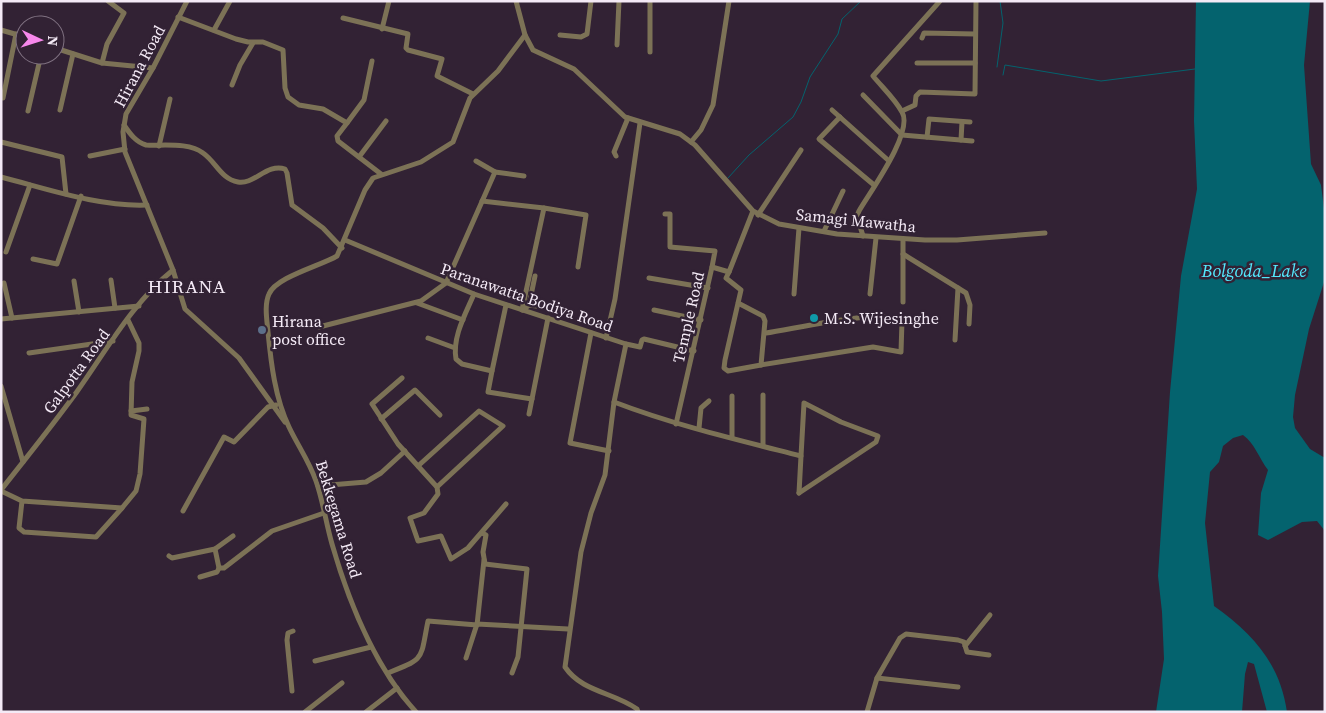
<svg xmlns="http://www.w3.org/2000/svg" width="1326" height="713" viewBox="0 0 1326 713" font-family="'Source Serif 4',serif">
<rect width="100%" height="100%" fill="#322234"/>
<path fill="#04636e" d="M1196 1H1310L1304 65 1311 164 1321 185 1325 216V279L1309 329 1295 395 1293 417 1295 428 1310 449 1325 458V531L1317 521 1302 522 1268 540 1258 535 1261 493 1268 470C1259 458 1255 444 1243 435L1233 438 1223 446 1219 462 1210 472 1205 523 1214 606C1252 633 1280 663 1287 712H1267L1254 664 1248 662 1245 674 1242 712H1156L1164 659 1162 612 1158 576 1170 392 1181 276 1197 189 1194 121Z"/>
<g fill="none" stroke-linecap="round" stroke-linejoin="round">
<g stroke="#04636e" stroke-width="1">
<path d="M997 67 1003 23 1000 1"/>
<path d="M1003 75 1005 65 1101 81 1195 69"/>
<path d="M728 178 749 155 793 117 801 102 810 77 838 34 842 19 861 1"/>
</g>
<g stroke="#7c7256" stroke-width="5">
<path d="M187 1 153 68 126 114 123 132 125 152 173 270 185 309 239 358 285 422"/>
<path d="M178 17 236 39 248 42H263L283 50 285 88 288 97 299 105 323 109 347 123 337 136 338 141 381 174"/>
<path d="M343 18 408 34 406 48 408 50 442 59 437 76 473 94"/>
<path d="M382 29 389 1"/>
<path d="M1 30 25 37"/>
<path d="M214 30 230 1"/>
<path d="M525 35 533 50 574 69 625 117 680 134 695 145 753 211 779 224 837 234 925 240H957L1045 233"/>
<path d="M560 35 581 37 587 34 591 1"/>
<path d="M922 38 924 33 975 34"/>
<path d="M617 45 619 1"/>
<path d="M55 48 102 63 153 68"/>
<path d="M650 52V1"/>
<path d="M102 63 107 44 124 13 108 1"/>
<path d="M917 63H975"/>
<path d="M232 85 240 65 253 43"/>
<path d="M863 95 902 135 972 141"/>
<path d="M3 98 16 34"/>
<path d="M60 110 73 54"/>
<path d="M832 110 889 161"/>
<path d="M28 111 41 55"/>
<path d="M902 111 915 105 916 96 920 92 975 94 976 1"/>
<path d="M840 117 819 139 874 185"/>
<path d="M347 123 364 100 372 61"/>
<path d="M124 125C130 134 136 142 146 145 163 146 189 142 203 153 216 162 221 179 238 182 254 185 267 163 285 169L287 173 292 205 323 228 342 248"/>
<path d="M927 137 929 119 970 122"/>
<path d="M961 140 962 122"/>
<path d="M1 142 62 157 66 194"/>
<path d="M691 142 701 130 713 105 729 1"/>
<path d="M159 146 170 99"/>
<path d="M90 156 125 149"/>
<path d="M616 156 614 152 628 118"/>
<path d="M359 157 386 121"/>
<path d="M495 172 524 176"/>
<path d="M1 177C48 189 99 207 147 205"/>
<path d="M482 201 544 208"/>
<path d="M665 214H670V247L715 251 712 267"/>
<path d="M758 215 801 150"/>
<path d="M824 231 843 191"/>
<path d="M863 236 857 216 859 211C870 192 914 132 902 112 895 99 882 87 873 76L940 1"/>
<path d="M903 239V302"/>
<path d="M345 240 474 294 626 344 614 402C674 425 738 440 801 456L799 493"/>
<path d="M6 252 30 185"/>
<path d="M903 254 966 293 970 305 969 324"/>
<path d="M33 259 57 264 81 196"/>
<path d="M729 272 726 278 741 290 725 360 724 368 728 371 761 365 765 321 763 316 738 303"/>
<path d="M649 278 708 288"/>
<path d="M111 280 115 308"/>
<path d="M74 281 79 312"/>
<path d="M4 283 12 318"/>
<path d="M474 294C466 313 452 337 456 359L462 364 492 371 506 305"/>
<path d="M794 294 799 228"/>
<path d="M870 294 876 238"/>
<path d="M417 303 463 320"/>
<path d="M529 305 558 309"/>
<path d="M522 310 544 208 586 215 578 267"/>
<path d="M523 310 529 305 535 276"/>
<path d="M654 310 701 320"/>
<path d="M1 319 139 306"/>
<path d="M319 327 421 301 446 283 495 172 476 161"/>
<path d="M591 333 570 443 609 451"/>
<path d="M428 338 455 348"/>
<path d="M606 338 615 299 640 123"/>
<path d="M955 340 958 288"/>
<path d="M626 344 640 347 642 340 644 339 694 351"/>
<path d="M29 353 113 341"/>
<path d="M761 365 873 347 901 352 902 321C879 308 795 329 766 333"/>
<path d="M492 371 488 392 532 399"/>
<path d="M402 378 372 404 398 444 437 487 438 494 424 513 410 518 418 541 441 536 451 559 468 548 506 504"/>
<path d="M1 386 23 462"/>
<path d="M763 395V446"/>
<path d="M614 402 605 475 591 513 581 552 565 667C582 692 613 692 637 709L638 712"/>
<path d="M131 411 147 409"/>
<path d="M529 414 548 318"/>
<path d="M381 419 415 390 440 415"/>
<path d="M676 424 712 267 729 272 753 211"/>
<path d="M699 428 701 408 709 401"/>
<path d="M732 437V396"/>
<path d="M418 466 479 411 503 426 437 487"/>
<path d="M318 486 366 482 381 473 405 451"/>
<path d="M1 490C26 458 52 426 76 393 106 351 133 302 173 270"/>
<path d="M1 491 22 501 122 508 96 537 24 532 19 528 22 501"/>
<path d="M799 493 876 442 878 436 841 422 804 403 801 456"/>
<path d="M122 508 136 491 140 474 144 419 131 415 132 382 139 351V343L128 320"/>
<path d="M183 511 224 437 234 442 268 407 276 405"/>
<path d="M482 533 486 535 483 552 485 564 527 569 518 657 512 673"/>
<path d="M169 556 172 558 215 549 233 536"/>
<path d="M219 568H224L272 531 324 513"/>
<path d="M200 577 217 572 219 568 215 549"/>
<path d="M965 646 990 615"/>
<path d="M466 658 477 624 568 629"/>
<path d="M315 661 371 647"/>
<path d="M388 673C426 658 420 660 428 621L477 625 484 560"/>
<path d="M877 678 958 687"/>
<path d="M292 691 287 640 288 633 293 631"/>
<path d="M305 712 342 683"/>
<path d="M366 712 397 688"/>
<path d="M416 712C374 666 349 603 332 544 326 523 323 501 316 481 309 461 298 446 289 427 275 398 271 363 268 332 267 320 264 305 269 294 276 277 320 266 337 256L365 190 373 178 421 162 453 142 470 98 498 71 525 35 516 1"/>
<path d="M867 712 877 678 900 638 906 634 958 640 964 642 967 652 989 655"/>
</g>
</g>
<circle fill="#0f9aa8" stroke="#322234" stroke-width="2" cx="814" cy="318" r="5"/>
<circle fill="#5c6f8a" stroke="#322234" stroke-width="2" cx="262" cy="330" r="5"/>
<g text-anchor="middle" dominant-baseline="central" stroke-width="5" stroke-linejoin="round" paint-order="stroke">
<g font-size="16" fill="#f4eaf6" stroke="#322234">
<text transform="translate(139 66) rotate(-62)">Hirana Road</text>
<text transform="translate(856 220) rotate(6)">Samagi Mawatha</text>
<text transform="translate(527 297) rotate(19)">Paranawatta Bodiya Road</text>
<text transform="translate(688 317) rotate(-77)">Temple Road</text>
<text transform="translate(76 371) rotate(-54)">Galpotta Road</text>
<text transform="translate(339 519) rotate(73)">Bekkegama Road</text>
</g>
<g font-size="16" fill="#f4eaf6" stroke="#322234" text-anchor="start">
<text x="824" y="318">M.S. Wijesinghe</text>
<text x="272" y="321">Hirana<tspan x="272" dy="18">post office</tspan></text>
</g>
<g font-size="18" font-style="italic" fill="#53e9fd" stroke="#322234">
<text x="1254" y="270">Bolgoda_Lake</text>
</g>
<g font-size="19" letter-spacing="1" fill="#f4eaf6" stroke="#322234">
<text x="187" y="286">HIRANA</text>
</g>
</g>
<rect width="1326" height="713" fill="none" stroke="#f4eaf6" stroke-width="5"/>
<g transform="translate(40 40) rotate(94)"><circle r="24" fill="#322234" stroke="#807282"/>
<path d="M0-4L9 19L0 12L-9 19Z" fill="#f788eb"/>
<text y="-8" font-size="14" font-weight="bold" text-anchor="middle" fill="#f4eaf6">N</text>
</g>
</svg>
